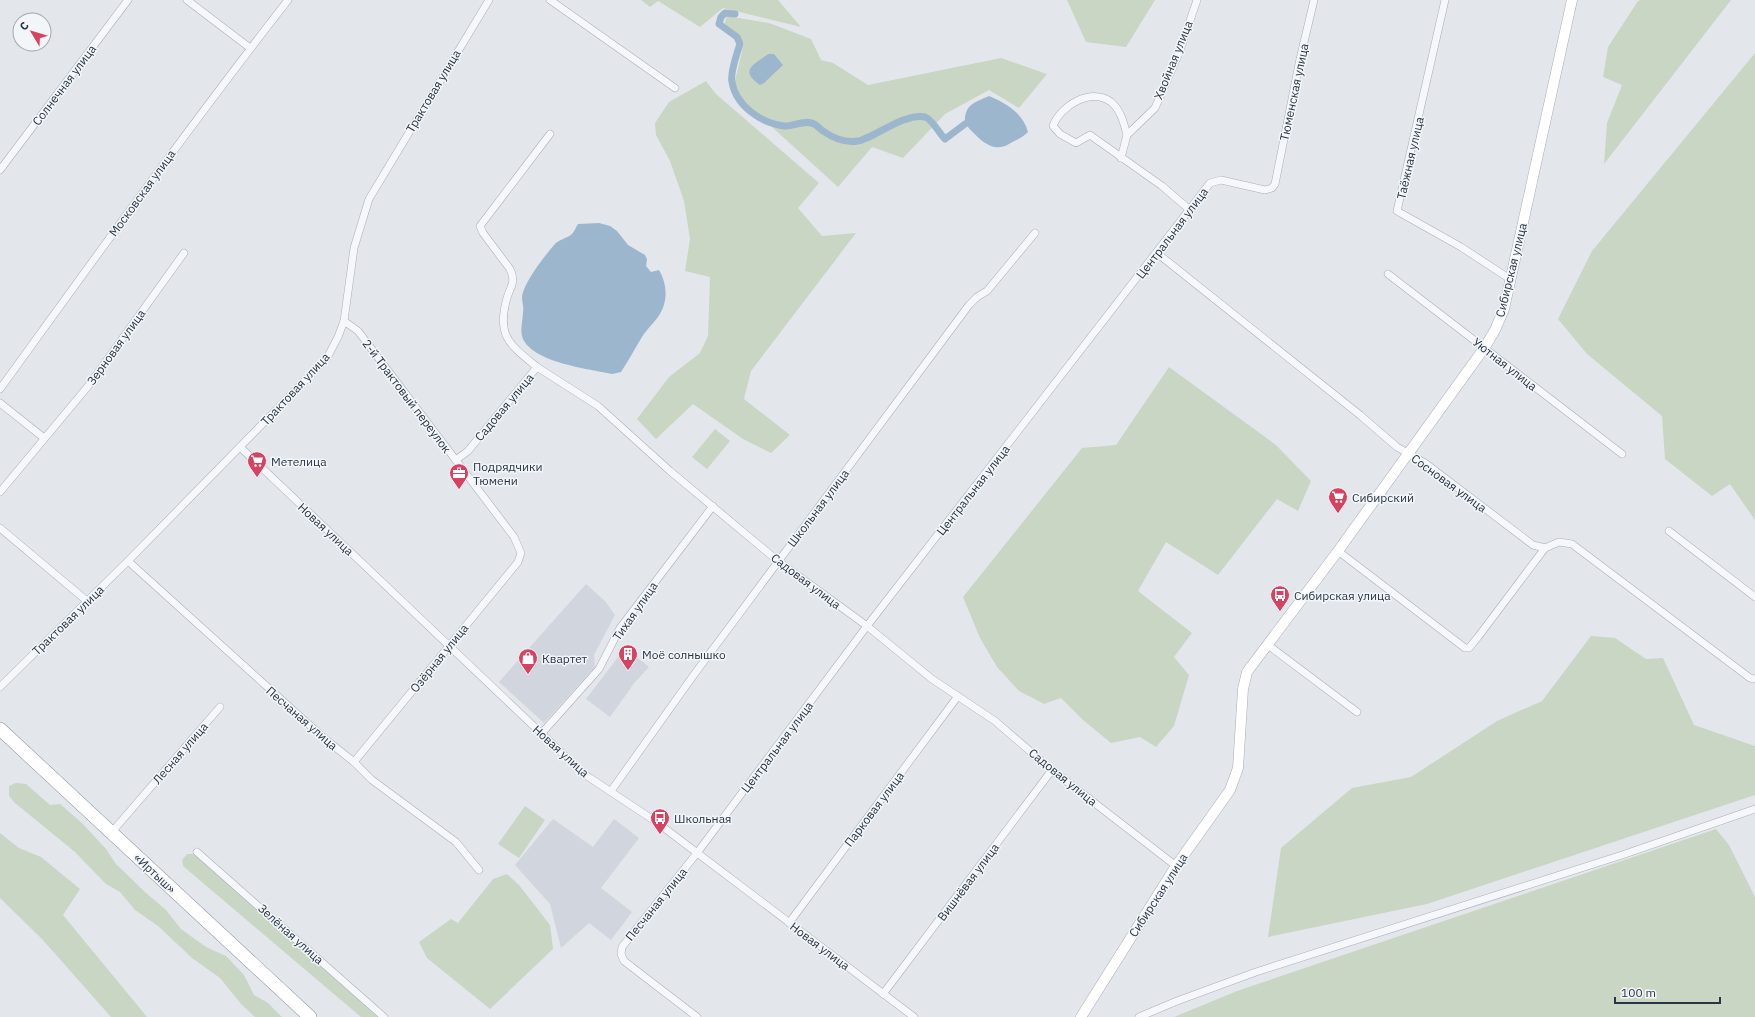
<svg xmlns="http://www.w3.org/2000/svg" width="1755" height="1017" viewBox="0 0 1755 1017" font-family="'IBM Plex Sans',sans-serif">
<rect width="100%" height="100%" fill="#e3e7ec"/>
<g fill="#d1d6de">
<path d="M586 584 605 601 615 615 594 655 595 667 544 723 499 682Z"/>
<path d="M625 648 649 667 635 682 610 717 586 699Z"/>
<path d="M553 819 593 847 614 819 639 838 601 888 632 912 611 940 589 923 561 948 550 904 515 865Z"/>
</g>
<g fill="#c9d6c3">
<path d="M641 0H778L801 27 723 8 700 27 658 1 650 7Z"/>
<path d="M1067 0H1155L1126 47 1086 42Z"/>
<path d="M1641 0H1731L1604 164 1607 123 1622 85 1603 77 1608 47 1638 1Z"/>
<path d="M727 16 769 23 811 39 821 60 833 63 868 85 1001 58 1047 74 1019 108 989 90 945 114 903 158 872 147 838 187 741 99 735 81 744 43 724 25Z"/>
<path d="M1755 53V520L1730 484 1712 496 1665 459 1662 416 1587 354 1558 319 1592 251Z"/>
<path d="M706 81 716 94 819 183 798 208 822 236 856 233 751 371 744 399 790 435 771 453 743 439 693 404 656 439 637 419 669 377 700 353 708 336 710 277 685 271 690 239 684 201 670 161 656 135 655 123 669 102Z"/>
<path d="M1169 367 1276 445 1311 481 1298 511 1277 499 1218 575 1166 542 1138 591 1192 633 1174 657 1189 675 1174 726 1156 747 1140 737 1111 743 1083 720 1061 698 1044 704 1019 691 997 667 980 638 963 597 1082 448 1116 445Z"/>
<path d="M715 429 730 441 707 469 692 457Z"/>
<path d="M1591 636 1615 638 1646 659 1663 658 1694 725 1755 746V795L1427 904 1268 937 1281 848 1352 788 1411 777 1497 721 1542 701Z"/>
<path d="M16 783 26 784 50 805 60 804 82 823 106 849 116 864 145 892 166 910 181 929 206 947 226 956 244 975 254 995 268 1003 282 1017H255L241 1004 220 978 192 958 158 926 135 910 120 892 106 884 75 852 15 803 9 796V786Z"/>
<path d="M525 806 545 820 519 858 498 844Z"/>
<path d="M1716 829 1729 845 1755 897V1017H1174L1237 991Z"/>
<path d="M0 833 19 848 41 857 80 889 63 915 147 1017H111L42 939 0 898Z"/>
<path d="M187 854H194L240 893 378 1017H361L183 866 182 860Z"/>
<path d="M507 874 519 885 550 925 553 949 490 1009 427 958 419 942 451 919 458 923 493 879Z"/>
</g>
<g fill="#9cb6cd">
<path d="M768 54H774L783 65 764 83 760 85C738 70 755 64 768 54Z"/>
<path d="M989 96C1006 103 1023 113 1028 132 1021 139 1017 139 1009 144 991 155 977 136 965 124 964 105 973 103 989 96Z"/>
<path d="M599 223 610 226 617 231 628 245 645 255 647 259 646 266 651 272 659 270C668 285 668 303 658 317 653 324 646 330 642 337 635 348 629 360 621 372L612 374C589 369 529 362 522 336 520 330 523 319 523 312 524 307 522 302 522 297 524 282 544 257 554 245 559 239 566 239 572 234 574 232 576 227 578 224Z"/>
</g>
<g fill="none" stroke-linecap="round" stroke-linejoin="round">
<path stroke="#9cb6cd" stroke-width="7" d="M735 14 725 13 721 17 719 24 737 37 740 44C737 53 730 73 732 82 736 106 761 123 784 126 794 127 804 119 814 124 817 125 820 129 823 131 833 138 846 143 858 141 861 141 865 138 869 137 884 130 909 113 925 117 932 119 939 133 945 139L965 124"/>
<g stroke="#a7aeb7" stroke-width="8">
<g id="street">
<path d="M187 0 250 48"/>
<path d="M550 0 675 88"/>
<path d="M1445 0 1397 211 1461 247 1510 279"/>
<path d="M1127 135C1124 124 1121 110 1111 102 1091 87 1060 106 1053 126L1060 134 1076 143 1090 135 1162 186 1190 210"/>
<path d="M1121 158 1127 135 1155 108 1179 53 1197 0"/>
<path d="M0 170 128 0"/>
<path d="M1157 253 1360 415 1397 447 1425 463 1533 545 1545 548 1559 542 1572 544 1750 678 1755 679"/>
<path d="M1388 274 1622 454"/>
<path d="M344 321 358 331 514 537 521 553 518 562 354 762"/>
<path d="M537 367C510 345 496 336 507 298 511 285 516 283 510 269L483 233 480 226 550 134"/>
<path d="M0 389C95 258 189 127 288 0"/>
<path d="M0 403 44 438"/>
<path d="M240 447 584 774 655 821 914 1017"/>
<path d="M456 460 468 451 537 367 598 406 670 471 778 561 867 626 932 679 995 721 1052 770 1176 866"/>
<path d="M0 492 89 385 184 253"/>
<path d="M0 528 87 601"/>
<path d="M1669 531 1755 597"/>
<path d="M1338 551 1465 648H1469L1478 637 1545 548"/>
<path d="M128 561 325 739 354 762 372 780 456 842 479 870"/>
<path d="M1268 645 1357 712"/>
<path d="M0 687 128 561 327 358 338 337 344 321 354 248 369 199 489 0"/>
<path d="M541 734 599 669 620 628 713 506"/>
<path d="M611 791 693 676 969 305 977 297 987 291 1035 233"/>
<path d="M111 833 220 707"/>
<path d="M197 852 384 1017"/>
<path d="M789 923 958 696"/>
<path d="M883 994 1052 770"/>
<path d="M697 1017 624 961 621 954 622 947 697 853 867 626 1210 183 1221 180 1265 190 1272 188 1275 184 1300 59 1314 0"/>
<path d="M1139 1017 1177 1001 1256 972 1622 855 1755 809"/>
</g>
</g>
<g stroke="#a7aeb7" stroke-width="11">
<path id="secondary" d="M1081 1017 1176 866 1230 790 1238 768 1243 689 1247 672 1338 551 1485 347 1495 330 1504 309 1572 0"/>
</g>
<g stroke="#8995a3" stroke-width="14">
<path id="highway" d="M0 729 310 1017"/>
</g>
<use href="#street" stroke="#f6f7fa" stroke-width="7"/>
<use href="#secondary" stroke="#fff" stroke-width="10"/>
<use href="#highway" stroke="#fff" stroke-width="13"/>
</g>
<defs>
<g id="supermarket-pin" transform="scale(1)"><path d="M0 17L-7.5 6A9.5 9.5 0 1 1 7.5 6Z" fill="#d6425f" stroke="#f3f6f9"/><path d="M-6-5.5h2.5l.6 2H6L4.5 2H-2.5L-4.4-4H-6ZM-1.5 3.2a1.3 1.3 0 1 0 .1 0ZM3 3.2a1.3 1.3 0 1 0 .1 0Z" fill="#fff"/></g>
<g id="office-pin" transform="scale(1)"><path d="M0 17L-7.5 6A9.5 9.5 0 1 1 7.5 6Z" fill="#d6425f" stroke="#f3f6f9"/><path d="M-6-3h4V-5.5h4V-3h4V5H-6ZM-1-4.5V-3h2v-1.5ZM-6 0V1H6V0Z" fill="#fff"/></g>
<g id="bus-pin" transform="scale(1)"><path d="M0 17L-7.5 6A9.5 9.5 0 1 1 7.5 6Z" fill="#d6425f" stroke="#f3f6f9"/><path d="M-5-6H5V4H4V6H2V4H-2V6H-4V4H-5ZM-3.5-4V0h7V-4ZM-3.5 1.2v1.5H-2V1.2ZM2 1.2v1.5H3.5V1.2Z" fill="#fff"/></g>
<g id="building-pin" transform="scale(1)"><path d="M0 17L-7.5 6A9.5 9.5 0 1 1 7.5 6Z" fill="#d6425f" stroke="#f3f6f9"/><path d="M-4-6H4V6H1V3H-1V6H-4ZM-2.5-4.3h1.7v1.8h-1.7ZM.8-4.3h1.7v1.8H.8ZM-2.5-1h1.7V.8h-1.7ZM.8-1h1.7V.8H.8Z" fill="#fff"/></g>
<g id="shop-pin" transform="scale(1)"><path d="M0 17L-7.5 6A9.5 9.5 0 1 1 7.5 6Z" fill="#d6425f" stroke="#f3f6f9"/><path d="M-5-2.5h2.3a2.7 3.5 0 0 1 5.4 0H5L5.5 6h-11ZM-1.5-2.5h3a1.5 2.3 0 0 0-3 0Z" fill="#fff"/></g>
</defs>
<g fill-rule="evenodd">
<use href="#supermarket-pin" x="257" y="461"/>
<use href="#office-pin" x="459" y="473"/>
<use href="#supermarket-pin" x="1338" y="497"/>
<use href="#bus-pin" x="1280" y="595"/>
<use href="#building-pin" x="628" y="654"/>
<use href="#shop-pin" x="528" y="658"/>
<use href="#bus-pin" x="660" y="818"/>
</g>
<g text-anchor="middle" dominant-baseline="central" stroke-width="3" stroke-linejoin="round" paint-order="stroke">
<g font-size="12" fill="#293545" stroke="#f3f6f9">
<text transform="translate(1173 60) rotate(-68)">Хвойная улица</text>
<text transform="translate(64 85) rotate(-53)">Солнечная улица</text>
<text transform="translate(433 91) rotate(-59)">Трактовая улица</text>
<text transform="translate(1294 92) rotate(-78)">Тюменская улица</text>
<text transform="translate(1410 158) rotate(-77)">Таёжная улица</text>
<text transform="translate(142 193) rotate(-54)">Московская улица</text>
<text transform="translate(1172 233) rotate(-53)">Центральная улица</text>
<text transform="translate(1511 270) rotate(-76)">Сибирская улица</text>
<text transform="translate(116 347) rotate(-54)">Зерновая улица</text>
<text transform="translate(1505 364) rotate(38)">Уютная улица</text>
<text transform="translate(295 389) rotate(-47)">Трактовая улица</text>
<text transform="translate(407 396) rotate(53)">2-й Трактовый переулок</text>
<text transform="translate(504 407) rotate(-50)">Садовая улица</text>
<text transform="translate(1449 483) rotate(36)">Сосновая улица</text>
<text transform="translate(973 490) rotate(-52)">Центральная улица</text>
<text transform="translate(818 508) rotate(-53)">Школьная улица</text>
<text transform="translate(326 529) rotate(43)">Новая улица</text>
<text transform="translate(806 581) rotate(37)">Садовая улица</text>
<text transform="translate(635 611) rotate(-55)">Тихая улица</text>
<text transform="translate(68 620) rotate(-44)">Трактовая улица</text>
<text transform="translate(439 658) rotate(-51)">Озёрная улица</text>
<text transform="translate(302 718) rotate(41)">Песчаная улица</text>
<text transform="translate(777 747) rotate(-53)">Центральная улица</text>
<text transform="translate(561 751) rotate(42)">Новая улица</text>
<text transform="translate(180 753) rotate(-49)">Лесная улица</text>
<text transform="translate(1063 777) rotate(39)">Садовая улица</text>
<text transform="translate(874 809) rotate(-53)">Парковая улица</text>
<text transform="translate(155 873) rotate(43)">«Иртыш»</text>
<text transform="translate(968 882) rotate(-53)">Вишнёвая улица</text>
<text transform="translate(1158 895) rotate(-57)">Сибирская улица</text>
<text transform="translate(656 904) rotate(-51)">Песчаная улица</text>
<text transform="translate(291 934) rotate(42)">Зелёная улица</text>
<text transform="translate(820 946) rotate(37)">Новая улица</text>
</g>
<g font-size="12" fill="#293545" stroke="#f3f6f9" text-anchor="start">
<text x="271" y="461">Метелица</text>
<text x="473" y="466">Подрядчики<tspan x="473" dy="14">Тюмени</tspan></text>
<text x="1352" y="497">Сибирский</text>
<text x="1294" y="595">Сибирская улица</text>
<text x="642" y="654">Моё солнышко</text>
<text x="542" y="658">Квартет</text>
<text x="674" y="818">Школьная</text>
</g>
</g>
<g transform="translate(32 32) rotate(308)"><circle r="19" fill="#f3f6f9" stroke="#a2a9b1"/>
<path d="M0-3L7 15L0 10L-7 15Z" fill="#d6425f"/>
<text y="-6" font-size="11" font-weight="bold" text-anchor="middle" fill="#293545">С</text>
</g>
<path d="M1615 997v6h105v-6" fill="none" stroke="#293545" stroke-width="2"/>
<text x="1621" y="997" font-size="12" fill="#293545" stroke="#f3f6f9" stroke-width="3" paint-order="stroke">100 m</text>
</svg>
